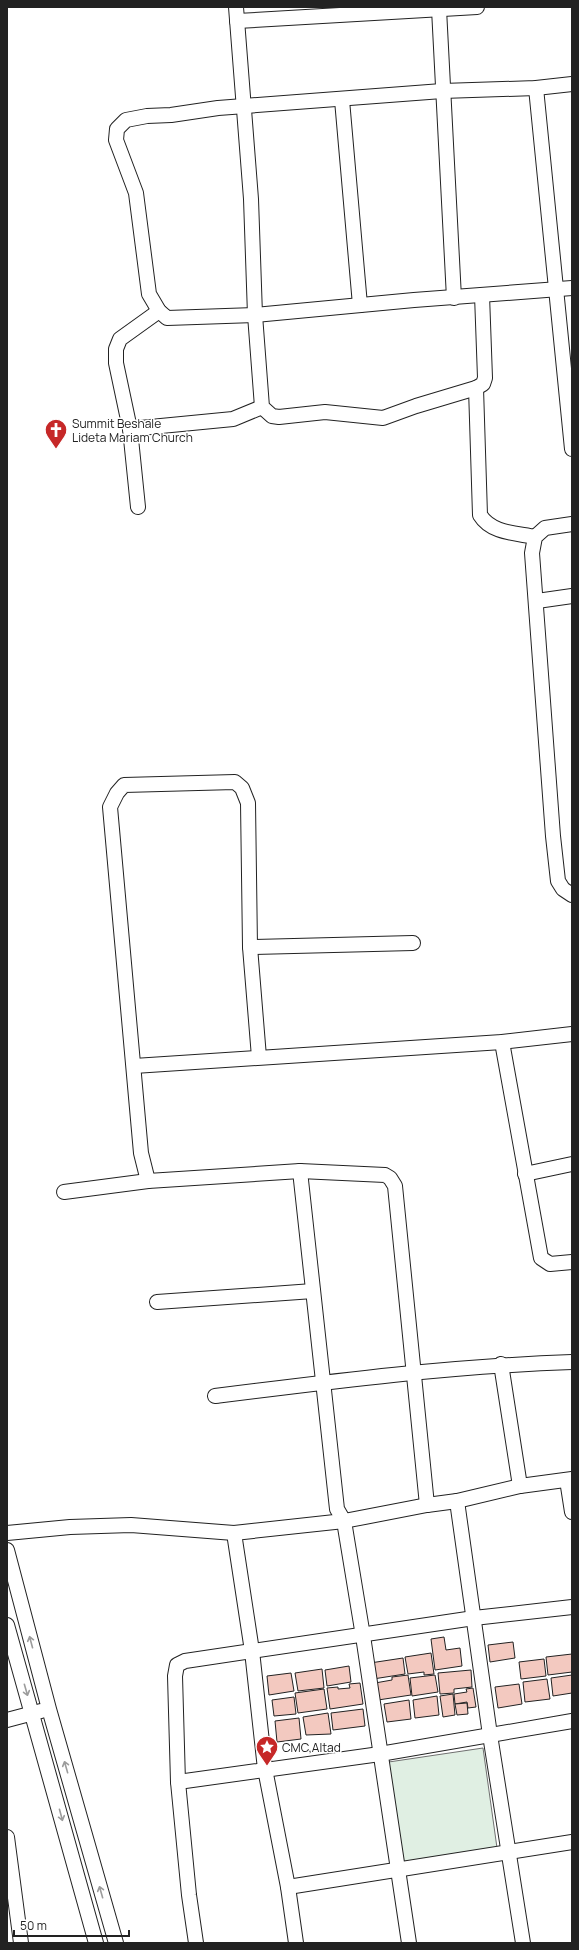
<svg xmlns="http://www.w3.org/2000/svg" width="579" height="1950" viewBox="0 0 579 1950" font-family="Manrope,sans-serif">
<rect width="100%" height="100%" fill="#fff"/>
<path fill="#e0efe3" stroke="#6f6f6f" d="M483 1748 498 1855 398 1868 382 1763Z"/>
<g fill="#f3c9c0" stroke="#222">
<path d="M444 1637 446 1650 460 1648 462 1666 435 1670 431 1639Z"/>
<path d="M513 1642 515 1658 490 1662 488 1645Z"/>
<path d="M431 1653 434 1674 424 1675V1672L408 1674 405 1657Z"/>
<path d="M572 1654V1672L548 1675 546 1657Z"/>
<path d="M403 1658 405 1674 373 1679 370 1663Z"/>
<path d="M544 1659 546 1676 521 1679 519 1662Z"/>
<path d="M349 1666 351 1682 327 1686 325 1670Z"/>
<path d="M322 1669 324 1688 298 1691 295 1673Z"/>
<path d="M471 1670 472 1687 454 1689V1693L440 1694 438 1673Z"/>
<path d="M291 1673 294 1691 269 1695 267 1676Z"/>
<path d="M408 1675 411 1695 378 1700 375 1683 392 1680V1677Z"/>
<path d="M435 1675 438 1692 412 1696 410 1678Z"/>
<path d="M572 1675V1693L553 1696 551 1678Z"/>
<path d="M547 1679 550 1699 525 1702 523 1682Z"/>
<path d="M360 1683 363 1704 330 1709 327 1688 338 1687V1689L350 1688 349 1684Z"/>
<path d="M519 1684 522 1704 498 1708 495 1687Z"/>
<path d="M473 1688 476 1707 468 1708 467 1702 455 1704 454 1694 467 1692 466 1689Z"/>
<path d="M324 1689 327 1709 298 1713 295 1693Z"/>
<path d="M453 1694 455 1715 443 1717 440 1696Z"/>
<path d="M437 1696 439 1715 415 1718 413 1700Z"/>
<path d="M294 1697 296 1714 274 1716 272 1700Z"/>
<path d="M409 1700 411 1719 387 1722 384 1704Z"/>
<path d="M467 1703 468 1714 457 1715 455 1704Z"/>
<path d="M363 1709 365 1726 333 1730 331 1713Z"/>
<path d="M328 1713 331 1734 306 1735 303 1717Z"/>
<path d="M299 1718 301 1739 277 1742 275 1721Z"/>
</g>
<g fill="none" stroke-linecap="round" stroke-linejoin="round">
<g stroke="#222" stroke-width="16">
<g id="street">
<path d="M236 7 251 199 255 315 262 407 272 416 279 417 325 412 383 418 416 406 476 388 483 384 485 378 482 295"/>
<path d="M439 9 454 298"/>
<path d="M237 21 477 7"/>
<path d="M572 84 536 88 442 91 218 108 171 115 147 116 126 120 117 129 116 140 136 193 149 294 159 311 167 318 255 315 414 300 572 288"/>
<path d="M536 88 572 449"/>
<path d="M342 100 360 305"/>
<path d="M476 388 480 515C491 533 515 533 535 537"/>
<path d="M130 429 233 419 262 407"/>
<path d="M138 507 130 429 116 363V349L120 339 159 311"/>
<path d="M572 524 545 528 535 537 532 553 553 836 558 881 563 889 572 895"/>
<path d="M537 601 572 596"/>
<path d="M250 947 413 943"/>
<path d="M502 1042 541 1258 550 1264 572 1262"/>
<path d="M259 1057 250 947 248 803 242 788 235 782 124 785 117 793 110 807 141 1153 148 1181 300 1171 385 1175 390 1178 395 1186 427 1505"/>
<path d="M134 1066 502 1042 572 1034"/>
<path d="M300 1171 337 1509 344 1521 363 1636 409 1943"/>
<path d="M525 1174 572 1164"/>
<path d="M64 1192 148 1181"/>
<path d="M157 1302 313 1291"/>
<path d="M501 1364 520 1486"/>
<path d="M215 1396C334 1381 452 1366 572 1362"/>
<path d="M567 1480 572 1512"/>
<path d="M457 1501 490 1735 523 1943"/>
<path d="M7 1533 70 1527 131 1525 234 1533"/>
<path d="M7 1550 49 1709 116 1943"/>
<path d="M7 1625 96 1943"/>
<path d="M7 1720 41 1711"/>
<path d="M178 1782 380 1754 572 1721"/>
<path d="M7 1837 21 1943"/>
<path d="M288 1887 572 1842"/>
<path d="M196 1943 189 1895 178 1782 175 1676 177 1665 185 1661 474 1618 572 1607"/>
<path d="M296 1943 288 1887 265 1769 252 1651 234 1533 344 1521 427 1505 457 1501 520 1486 572 1479"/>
</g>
</g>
<use href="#street" stroke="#fff" stroke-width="14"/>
</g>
<defs><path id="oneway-shaft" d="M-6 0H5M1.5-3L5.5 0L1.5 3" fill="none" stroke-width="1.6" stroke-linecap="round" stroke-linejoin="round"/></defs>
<g stroke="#9c9c9c">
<use href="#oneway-shaft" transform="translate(31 1642) rotate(-105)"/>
<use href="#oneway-shaft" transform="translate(26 1690) rotate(74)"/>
<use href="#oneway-shaft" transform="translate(66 1767) rotate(-106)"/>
<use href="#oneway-shaft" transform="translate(61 1815) rotate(75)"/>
<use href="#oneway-shaft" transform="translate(101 1892) rotate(-106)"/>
</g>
<defs>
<g id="church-pin" transform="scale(1.15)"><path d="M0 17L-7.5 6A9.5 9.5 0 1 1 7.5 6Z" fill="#c62828" stroke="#fff"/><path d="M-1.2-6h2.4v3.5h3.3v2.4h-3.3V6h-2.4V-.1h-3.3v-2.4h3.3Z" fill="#fff"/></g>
<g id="sight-pin" transform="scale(1.15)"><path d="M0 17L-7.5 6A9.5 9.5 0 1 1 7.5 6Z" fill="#c62828" stroke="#fff"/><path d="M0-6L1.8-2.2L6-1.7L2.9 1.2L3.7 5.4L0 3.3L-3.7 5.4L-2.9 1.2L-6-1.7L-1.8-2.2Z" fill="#fff"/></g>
</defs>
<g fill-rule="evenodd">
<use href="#church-pin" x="56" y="430"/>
<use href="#sight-pin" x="267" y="1747"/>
</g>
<g text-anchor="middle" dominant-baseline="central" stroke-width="3" stroke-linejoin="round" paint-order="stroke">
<g font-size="12" fill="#222" stroke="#fff" text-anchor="start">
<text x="72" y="423">Summit Beshale<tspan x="72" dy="14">Lideta Mariam Church</tspan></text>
<text x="282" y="1747">CMC,Altad</text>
</g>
</g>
<rect width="579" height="1950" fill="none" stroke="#222222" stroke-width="16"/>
<path d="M14 1930v6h115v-6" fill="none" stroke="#222222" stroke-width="2"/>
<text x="20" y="1930" font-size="12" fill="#222222" stroke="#ffffff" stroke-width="3" paint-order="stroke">50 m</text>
</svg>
